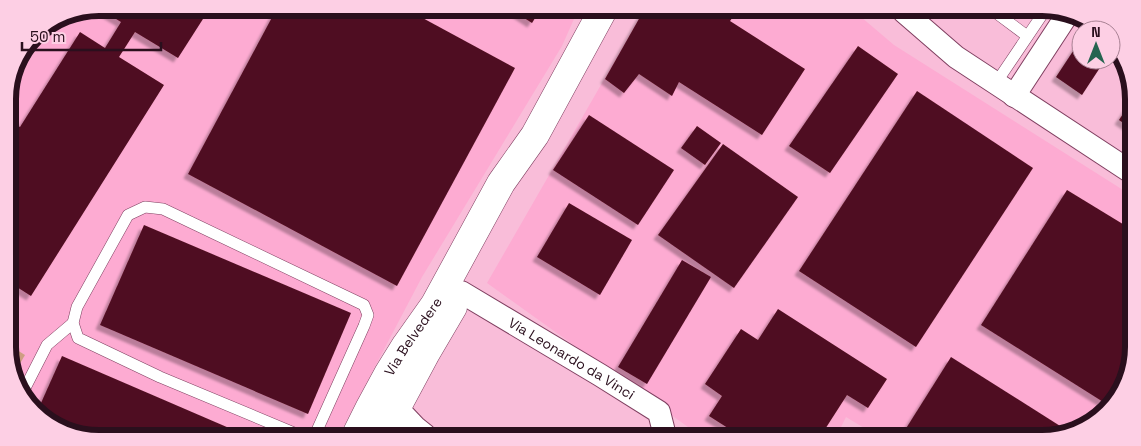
<svg xmlns="http://www.w3.org/2000/svg" width="1141" height="446" viewBox="0 0 1141 446" font-family="'Space Grotesk',sans-serif">
<defs>
<filter id="shadow"><feDropShadow dx="-4.5" dy="4.5" stdDeviation="1" flood-color="#0004"/></filter>
</defs>
<rect width="100%" height="100%" fill="#f9bdd9"/>
<g fill="#fdabd2">
<path d="M99 8 578 10 562 46 422 277 339 435 69 434 30 407 14 374 25 355 9 345 8 93 17 58 38 30Z"/>
<path d="M644 10 854 11 894 45 1131 195 1129 377 1097 420 1048 438 879 437 846 417 836 437H702L487 283Z"/>
</g>
<path fill="#ce9d82" d="M9 345 25 355 14 374 9 365Z"/>
<g fill="#500d20" filter="url(#shadow)">
<path d="M99 7 210 8 178 58 135 32 119 57 164 85 31 296 9 282 8 120 20 127 80 32 105 48 121 22 98 8Z"/>
<path d="M277 8 406 9 515 68 397 286 188 174Z"/>
<path d="M512 10H540L532 23Z"/>
<path d="M644 10 737 11 730 21 805 69 762 135 679 82 672 96 639 74 624 93 605 79Z"/>
<path d="M1081 39V60H1105L1082 95 1056 77Z"/>
<path d="M858 46 898 74 830 173 789 146Z"/>
<path d="M917 91 1033 168 916 347 799 271Z"/>
<path d="M1132 100V129L1119 120Z"/>
<path d="M589 115 674 170 638 225 553 170Z"/>
<path d="M697 126 721 143 705 165 681 148Z"/>
<path d="M723 144 798 197 734 288 658 235Z"/>
<path d="M1067 190 1131 229 1129 377 1108 405 981 325Z"/>
<path d="M569 203 632 240 600 295 537 257Z"/>
<path d="M144 225 351 313 308 414 100 325Z"/>
<path d="M682 260 711 277 647 384 618 367Z"/>
<path d="M778 309 887 379 868 408 847 395 820 437H742L709 416 722 396 705 384 741 329 758 340Z"/>
<path d="M62 356 243 434H69L37 412Z"/>
<path d="M951 357 1068 431 1048 438H917L905 430Z"/>
</g>
<g fill="none" stroke-linecap="round" stroke-linejoin="round">
<g stroke="#7f3f60" stroke-width="12">
<g id="service">
<path d="M995 12 1027 36"/>
<path d="M996 83 1044 12"/>
<path d="M23 392 47 345 73 323"/>
<path d="M299 435 160 377 78 338 73 323 77 307 128 215 145 207 163 209 364 305 368 315 364 326 315 435"/>
</g>
</g>
<g stroke="#7f3f60" stroke-width="24">
<g id="minor">
<path d="M904 12 956 57 1131 172"/>
<path d="M1014 96 1069 12"/>
<path id="s1" d="M461 292 600 375 659 412 665 436"/>
<path d="M397 408 415 427 425 435"/>
</g>
</g>
<g stroke="#7f3f60" stroke-width="29">
<g id="tertiary">
<path id="s2" d="M356 435 369 409 388 374 406 345 435 304 501 183 535 135 603 10"/>
<path d="M382 435 426 353 453 307"/>
</g>
</g>
<use href="#service" stroke="#fff" stroke-width="11"/>
<use href="#minor" stroke="#fff" stroke-width="22"/>
<use href="#tertiary" stroke="#fff" stroke-width="28"/>
</g>
<g text-anchor="middle" dominant-baseline="central" stroke-width="5" stroke-linejoin="round" paint-order="stroke">
<g font-size="14" fill="#2a0f1d" stroke="#fdcfe4">
<text stroke="none"><textPath href="#s2" startOffset="114">Via Belvedere</textPath></text>
<text stroke="none"><textPath href="#s1" startOffset="129">Via Leonardo da Vinci</textPath></text>
</g>
</g>
<path d="M0 0H1141V446H0ZM99 16H1042A83 83 0 0 1 1125 99V347A83 83 0 0 1 1042 430H99A83 83 0 0 1 16 347V99A83 83 0 0 1 99 16Z" fill="#fdcfe4" fill-rule="evenodd"/>
<path fill="none" stroke="#2a0f1d" stroke-width="6" d="M99 16H1042A83 83 0 0 1 1125 99V347A83 83 0 0 1 1042 430H99A83 83 0 0 1 16 347V99A83 83 0 0 1 99 16Z"/>
<g transform="translate(1096 45)"><circle r="24" fill="#fdcfe4" stroke="#a98294"/>
<path d="M0-4L9 19L0 12L-9 19Z" fill="#266450"/>
<text y="-8" font-size="14" font-weight="bold" text-anchor="middle" fill="#2a0f1d">N</text>
</g>
<path d="M22 42v8h139v-8" fill="none" stroke="#2a0f1d" stroke-width="2.5"/>
<text x="30" y="42" font-size="15" fill="#2a0f1d" stroke="#fdcfe4" stroke-width="4" paint-order="stroke">50 m</text>
</svg>
